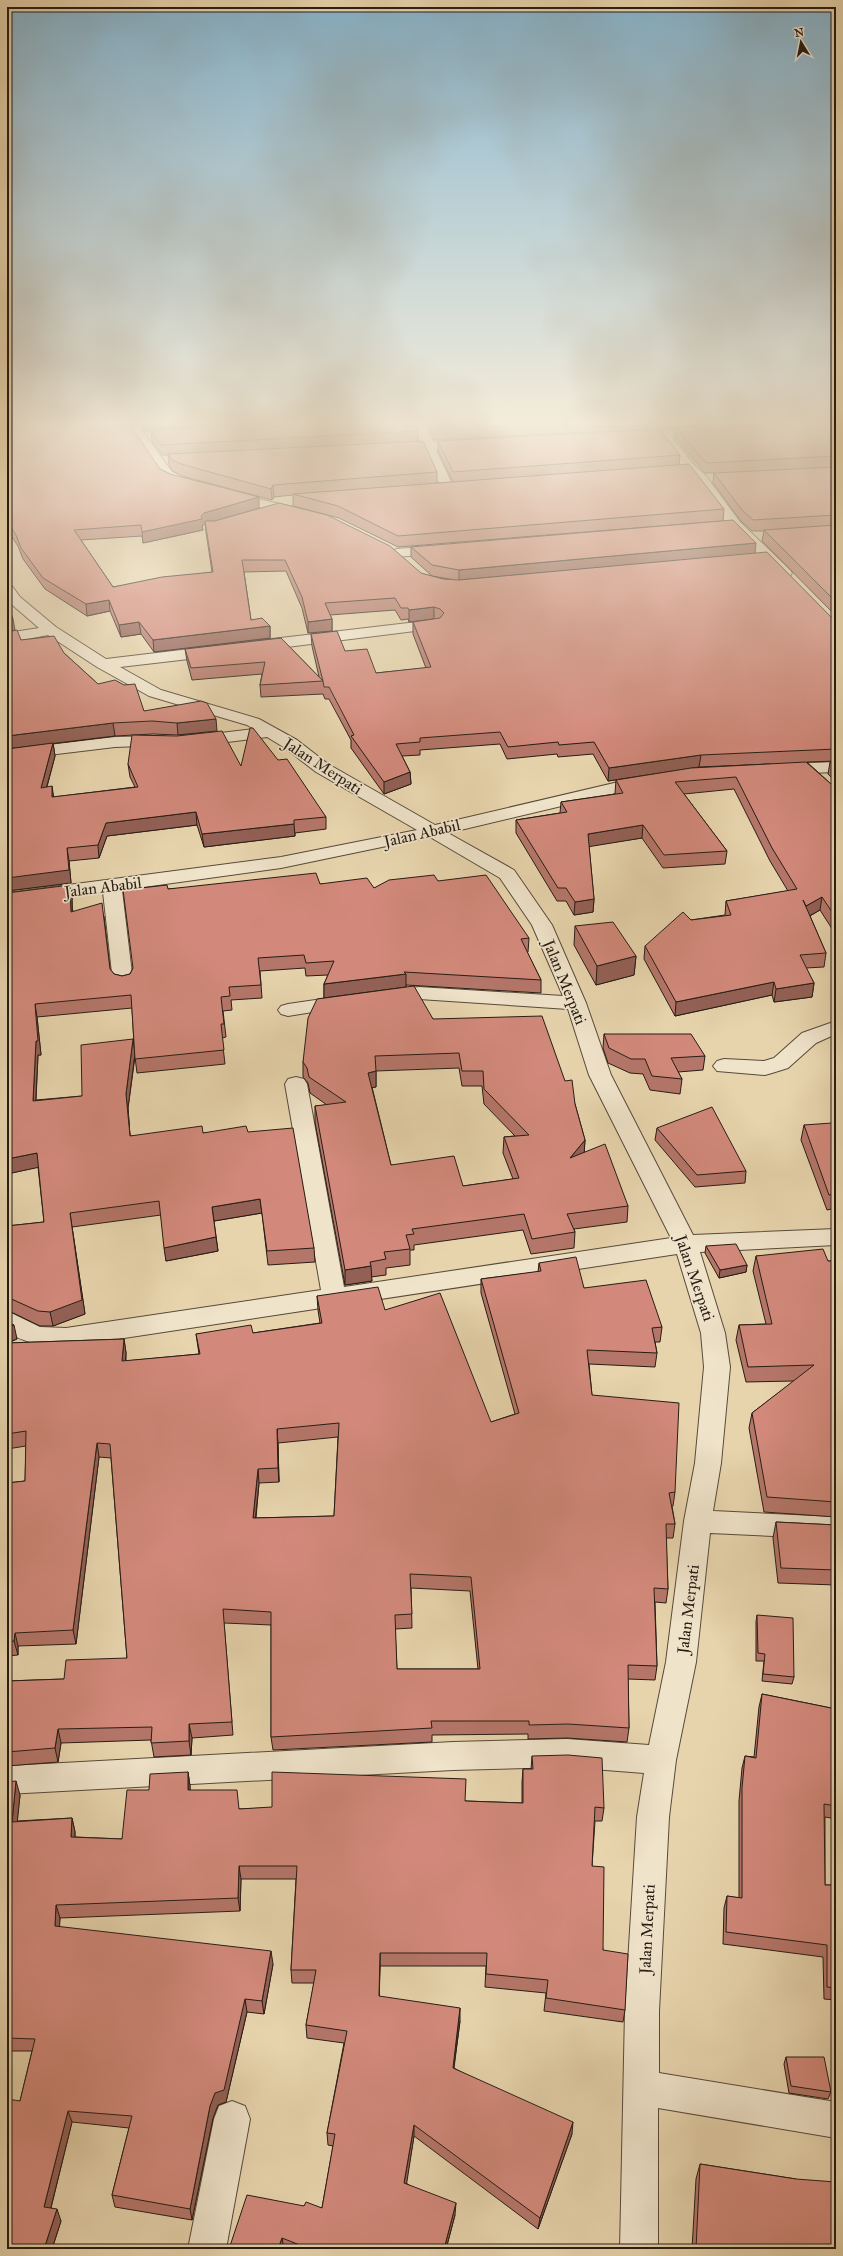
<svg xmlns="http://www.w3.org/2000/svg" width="843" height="2256" viewBox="0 0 843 2256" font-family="'IM FELL Great Primer',serif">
<rect width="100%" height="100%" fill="#e7d4ad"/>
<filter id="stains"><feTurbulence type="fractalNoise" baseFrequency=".005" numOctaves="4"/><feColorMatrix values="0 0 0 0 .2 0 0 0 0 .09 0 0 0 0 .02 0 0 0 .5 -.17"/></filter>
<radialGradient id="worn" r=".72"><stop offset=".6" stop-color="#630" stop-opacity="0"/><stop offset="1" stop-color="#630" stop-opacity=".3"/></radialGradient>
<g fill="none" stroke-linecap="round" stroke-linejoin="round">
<g stroke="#574a3a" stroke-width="2">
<g id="street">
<path d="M126 426H139L172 472 194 482 196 485 194 488H184L162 478Z"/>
<path d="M413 426H425L433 442 473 441 475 444 469 448 436 450 452 484H475L477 487 475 490 442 491 424 450 390 451 389 448 390 445 420 443Z"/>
<path d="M661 428 666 430 708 429 710 432 708 435 704 436 672 438 696 467 706 476 740 522 790 570 792 573 790 576H780L730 528 696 482 686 473 659 438 635 440 629 436 635 432 655 431Z"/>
<path d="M230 492 305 510 307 513 300 517 225 499 223 496 225 493Z"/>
<path d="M440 546 447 550 445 553 396 557 389 553 396 549Z"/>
<path d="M7 585 12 586 20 597 56 627 106 659 215 646 220 648 223 651 220 654 215 656 120 667 161 690 259 719 297 740 328 764 435 825 644 776 650 777 653 781 650 785 448 833 514 870 552 925 586 1003 611 1075 693 1235 836 1229V1245L700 1252 725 1333 730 1367 721 1463 713 1511 836 1517V1539L710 1533 696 1662 676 1760 669 1817 659 2011V2073L836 2102V2138L658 2108V2249H620L625 2011 637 1817 644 1773 567 1767 453 1770 7 1794V1766L453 1742 567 1739 649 1745 666 1662 684 1521 695 1463 704 1367 701 1333 677 1254 78 1345C52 1347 30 1346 7 1332V1311L40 1327 66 1328 321 1290 285 1084 288 1079 296 1077 304 1079 307 1084 344 1287 671 1238 589 1075 568 1009 419 999 387 1002 380 1000 377 996 380 992 419 987 563 996 532 925 500 878 430 837 281 868 122 890 133 982 130 986 123 988 116 986 113 982 103 892 7 905V893L281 857 417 830 316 772 285 748 267 737 195 746 189 745 187 741 189 737 195 736 254 729 247 725 149 696 97 667 48 635 7 643V633L39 628 10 603 7 599Z"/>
<path d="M434 620 439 622 442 625 439 628 255 651 250 649 247 646 250 643 255 641Z"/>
<path d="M161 736 167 737 169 741 167 745 115 747 7 760V750L115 737Z"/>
<path d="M836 762V772L784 774 778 773 775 769 778 765 784 764Z"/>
<path d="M343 996 350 998 353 1002 350 1006 288 1016 281 1014 278 1010 281 1006 288 1004Z"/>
<path d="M836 1021V1034L816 1043 788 1068 772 1073 765 1075 717 1071 713 1066 717 1061 724 1059 764 1061 774 1058 802 1033Z"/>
<path d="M232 2101 245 2106 250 2119 226 2249H188L214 2119 219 2106Z"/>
</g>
</g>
<use href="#street" fill="#efe3ca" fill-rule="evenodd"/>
</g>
<g fill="#b5766a" stroke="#271c14" fill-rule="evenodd">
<path d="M7 426 160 469 170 474 259 508 212 521 443 579 455 580 432 576 411 557V547L755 553 836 622V782L828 774 830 762 835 761 807 762 831 784 836 785V935L820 910 810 916 826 953 824 967 806 968 814 983 812 997 774 1002 772 995 675 1016 644 959 645 946 691 920 725 915 726 901 788 891 770 861 734 789 684 794 727 851 725 864 663 868 642 838 589 846 594 899 593 912 574 915 566 901H557L516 833V820L560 813 561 802 615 794V793L616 780 681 770 608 781 593 754 558 757 557 754 507 759 500 744 420 750V755L402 756 410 772 411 784 384 794 351 748V740L329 699H325L323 694 261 697 260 685 262 674 192 680 187 661 185 649 281 638 319 677 312 646 311 634 345 651 376 673 426 668 413 634V622L434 619 409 622 408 619 401 620 395 610 330 615 332 619V631L308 633 302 608 286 571 244 572 251 620 270 626V638L154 652 141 634 121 637 110 611 87 616 45 589 23 559 18 546 7 530ZM205 523 206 532 212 572 113 587 81 540 142 536 143 543 203 530 202 526ZM771 764 693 768 699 767Z"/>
<path d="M140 426H209L154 431H418V441L437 472V483L453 482 438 451V441L680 455 679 465 724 509 723 521 398 547 339 518 293 506V495L274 497 272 500 182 476 173 471 169 465 168 455H162L152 441 151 431H144Z"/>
<path d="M427 426H651V429L434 440Z"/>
<path d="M665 426H699L667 428Z"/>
<path d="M836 426V616L762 541 764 531H752L741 521 713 483 714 473H705L675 438 676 428Z"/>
<path d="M7 632 21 640 64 653 98 684 144 711 217 731 178 735 153 734 115 736 17 748 53 743 55 756 47 787 54 797 135 787 130 777 128 764 241 766 278 760 326 817V829L295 833V836L204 847 197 825 107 836 99 858 69 861 71 883 7 891Z"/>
<path d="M438 881 529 938 528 952H527L541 980V993L406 985V987L433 1019 565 1081 575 1104 585 1140 584 1152 628 1206 627 1222 574 1229 575 1232 574 1248 531 1254 523 1230 414 1245V1250H410V1265L386 1268V1275L371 1277 372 1281 345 1285 315 1122V1106L327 1105 310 1093 308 1083 303 1077V1062L324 998V984L328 975 306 976 305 968 260 971 262 998 231 1000 232 1010 223 1011 226 1037 222 1038 225 1064 137 1073 135 1057 128 1108 130 1136 203 1133 248 1132 314 1248 315 1262 268 1265 262 1213 214 1221 218 1251 166 1261 161 1215 72 1227 85 1314 53 1326H40L7 1310V1226L44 1222 38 1167 7 1174V893L72 898V911L104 916 110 969 114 974 122 976 130 974 133 968 168 889 320 884 374 888ZM132 1008 134 1043 82 1096 36 1100 38 1055H41L37 1017ZM459 1068 462 1086H482L484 1104 515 1136 504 1137 503 1153 513 1179 463 1186 391 1165 372 1087H376V1071Z"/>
<path d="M575 926 636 956 634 975 596 985 574 945Z"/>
<path d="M604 1034 705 1056 703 1070 678 1072 682 1079 680 1094 650 1090 643 1074 630 1073 608 1063 603 1048Z"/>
<path d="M804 1125 836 1130V1208L827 1210 801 1140Z"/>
<path d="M657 1128 746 1171 745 1183 695 1187 655 1140Z"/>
<path d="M706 1246 747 1265 746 1272 719 1278 705 1253Z"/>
<path d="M756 1256 828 1261H836V1517L764 1512 749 1428 752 1413 794 1381 746 1382 736 1340 739 1325 766 1324 753 1271Z"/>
<path d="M539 1263 584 1288 662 1327 660 1342H655L657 1353 655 1367 589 1364 592 1395 675 1492 673 1506H672L675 1524 673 1538H666L668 1589 666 1603 655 1602 657 1666 655 1680 628 1679 629 1728 627 1742 567 1738 528 1739V1734L432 1735V1742L273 1750 271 1737V1625L224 1623 233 1735 192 1738 191 1755 154 1757 151 1740 61 1743 58 1762 7 1766V1681L64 1679 127 1658 111 1458 99 1457 76 1644 18 1646V1655L7 1656V1483L25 1481 26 1446 7 1449V1321L17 1339 8 1343 124 1339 126 1353V1361L199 1354 196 1334 253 1333 320 1323 318 1310 317 1296 385 1310 491 1422 515 1414 481 1293V1279L538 1272ZM338 1437 334 1516 256 1518 259 1483 279 1482 278 1443ZM411 1588 470 1591 478 1669H397L395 1629 412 1628Z"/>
<path d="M776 1522 836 1525V1585L778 1583 773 1538Z"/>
<path d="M757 1615 794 1677 792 1684 762 1681 764 1661H756V1622Z"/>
<path d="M762 1694 836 1709V1819L825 1817V1885H836V2000L824 1999 823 1957 723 1944 724 1908 727 1896 739 1898V1801L742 1768 745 1756 754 1757 759 1707Z"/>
<path d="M532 1756 604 1808 602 1821H595L592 1866 603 1950 625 2010 623 2022 544 2011 546 1993 485 1987 486 1966H380L379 1997 460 2021 454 2068 572 2134 538 2229 414 2136 406 2183 455 2215 446 2249H229L304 2206 322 2208 333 2146 328 2145 327 2133 344 2043 307 2038 306 2025 314 1983H292L291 1970 296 1879H241L240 1911 60 1918 59 1927 273 1964 264 2014 247 2012 226 2102 218 2105 213 2118 192 2220 115 2207 112 2195 129 2128 72 2122 51 2208 61 2221 52 2249 20 2101 32 2051H7V1782L20 1795 17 1821 72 1818 75 1832V1837L122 1839 149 1790 188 1772 190 1786V1790L239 1809 466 1801 522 1803V1782L523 1769H531Z"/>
<path d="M786 2057 831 2092 828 2099 789 2093 784 2064Z"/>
<path d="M700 2164 796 2179 836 2249H692L696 2179Z"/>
</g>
<g fill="#936056" stroke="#271c14">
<path d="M143 426H209L144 431Z"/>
<path d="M273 485 274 497 272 500 271 489Z"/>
<path d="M259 497V508L205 524 202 526 203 530 143 543 142 532 201 516 204 513Z"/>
<path d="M756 543 755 554 459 580V570Z"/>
<path d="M109 600 110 611 87 616 86 604Z"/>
<path d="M434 607V619L409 622V610Z"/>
<path d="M13 619 15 630 7 632V620Z"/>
<path d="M332 619V631L308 633V622Z"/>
<path d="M139 622 141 634 121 637 119 625Z"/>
<path d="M270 626V638L154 652 153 640Z"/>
<path d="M216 719 217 731 178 735 177 723Z"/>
<path d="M113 723 115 736 7 749V736Z"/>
<path d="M53 743 55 756 43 800 41 788Z"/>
<path d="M701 755 699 767 608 781 609 768Z"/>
<path d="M410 772 411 784 384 794V782Z"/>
<path d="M52 786 54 799 52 797Z"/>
<path d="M196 812 197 825 107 836 99 858 98 845 106 823Z"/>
<path d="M294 824 295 836 204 847 202 834Z"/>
<path d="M643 825 642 838 587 847 588 834Z"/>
<path d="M67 848 69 861 71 883 7 891V878Z"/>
<path d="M70 885 72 898 73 925 71 912Z"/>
<path d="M822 897 820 910 804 919 806 906Z"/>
<path d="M594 899 593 912 574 915 575 902Z"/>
<path d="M636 956 634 975 596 985 597 966Z"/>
<path d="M406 974V987L324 998V984Z"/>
<path d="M774 982 772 995 675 1016 676 1002Z"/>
<path d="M814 983 812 997 774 1002 776 989Z"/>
<path d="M35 1004 37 1017 41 1055H38L35 1115 33 1101 36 1041Z"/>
<path d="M133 1039 135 1053 128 1108 131 1150 130 1136 126 1094Z"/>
<path d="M376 1071V1087L369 1088 368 1073Z"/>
<path d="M585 1140 584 1156 570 1158Z"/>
<path d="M37 1153 40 1167 7 1174V1159Z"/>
<path d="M260 1199 262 1213 214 1221 212 1207Z"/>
<path d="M70 1213 85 1314 53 1326 50 1312Z"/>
<path d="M216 1237 218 1251 166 1261 164 1248Z"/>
<path d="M747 1265 746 1272 719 1278 720 1270Z"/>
<path d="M371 1266 372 1281 345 1285V1270Z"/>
<path d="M14 1325 17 1339 7 1343V1328Z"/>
<path d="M124 1339 126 1353 124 1376 122 1361Z"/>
<path d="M277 1429 278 1443 279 1482 278 1468Z"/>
<path d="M97 1443 99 1457 76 1644 73 1630Z"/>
<path d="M258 1469 259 1483 254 1532 253 1518Z"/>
<path d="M15 1633 18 1646V1655L14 1641Z"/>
<path d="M189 1724 192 1738 191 1755 189 1741Z"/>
<path d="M58 1729 61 1743 58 1762 55 1748Z"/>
<path d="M188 1772 190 1786V1804L188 1790Z"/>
<path d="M16 1781 20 1795 16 1835 12 1822Z"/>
<path d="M72 1818 75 1832 74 1850 71 1837Z"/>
<path d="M239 1866 241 1879 240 1911 238 1898Z"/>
<path d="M56 1905 60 1918 59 1939 55 1926Z"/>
<path d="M271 1951 273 1964 264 2014 262 2001Z"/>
<path d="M380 1953V1966L379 2009V1996Z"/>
<path d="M245 1999 247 2012 226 2102 218 2105 213 2118 192 2220 190 2209 210 2106Z"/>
<path d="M460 2008V2021L452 2080 453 2068Z"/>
<path d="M68 2111 72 2122 48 2219 44 2207Z"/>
<path d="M573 2122 572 2134 538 2229 540 2218Z"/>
<path d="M414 2125V2136L405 2194 404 2183Z"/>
<path d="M456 2203 455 2215 446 2249H444Z"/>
<path d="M57 2209 61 2221 52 2249H44Z"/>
<path d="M282 2238 284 2249H278Z"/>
</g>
<g fill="#d2897b" stroke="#271c14" fill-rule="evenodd">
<path d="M7 426H131L160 469 170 474 259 497 204 513 201 516 202 519 142 532 141 525 74 530 113 587 162 577 213 572 205 521H215L279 503 327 515 390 546 421 573 443 579 459 580 767 552 836 622V749L701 755 609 768 594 742 559 745 558 742 508 747 500 732 420 738V742L396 744 410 772 384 782 351 736 354 735 329 687H324L323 681 260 685 265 662 191 668 185 649 281 638 323 681 311 634 337 631 345 651 367 649 376 673 431 667 413 622 440 618 444 613 440 609 434 607 409 610 408 608H401L395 598 325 603 332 619 308 622 302 597 285 560H242L251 620 262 618 270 626 153 640 139 622 119 625 109 600 86 604 43 578 21 548 16 535 7 521Z"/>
<path d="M214 426H416L418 431 161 445 151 431Z"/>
<path d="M432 426H501L434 430Z"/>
<path d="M706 426H836V456L706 463 676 428Z"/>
<path d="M660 429 680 455 453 472 438 441Z"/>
<path d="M423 441 437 472 273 485 271 489 181 464 172 460 168 454Z"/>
<path d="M689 464 724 509 398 536 338 506 293 494Z"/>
<path d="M836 467V515L753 520 742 510 714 473Z"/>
<path d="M733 520 756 543 459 570 432 565 411 547Z"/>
<path d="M836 525V602L764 530Z"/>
<path d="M7 601 13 619 7 620Z"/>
<path d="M17 630 21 640 54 636 64 653 98 684 115 680 124 685 135 684 144 711 201 701 207 703 216 719 177 723 152 721 113 723 7 736V632Z"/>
<path d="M250 728H253L278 760 287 759 326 817 294 820V824L202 834 196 812 106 823 98 845 67 848 69 870 7 878V749L53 743 41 788 52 786V797L138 787 128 764 132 735 177 736 222 731 241 766Z"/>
<path d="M836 761V767L830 762Z"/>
<path d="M806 762 831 784 836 785V918L822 897 806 906 803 900 826 953 800 955 814 983 776 989 774 982 676 1002 645 946 683 912 691 920 731 915 726 901 797 889 772 848 736 777 675 782 727 851 664 855 643 825 588 834 594 899 575 902 566 888H558L516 820 567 812 561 802 623 793 616 780 691 768Z"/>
<path d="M316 873 320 884 367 878 374 888 389 880 434 875 438 881 486 875 529 938 521 939 541 980 404 972 406 974 324 984 334 961 306 963 304 955 258 958 261 985 229 987 230 996 221 997 224 1024H221L224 1050 135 1059 131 995 35 1004 38 1041H36L33 1101 82 1096 81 1045 133 1039 126 1094 130 1136 202 1126 203 1133 246 1126 248 1132 293 1128 314 1248 267 1251 260 1199 212 1207 216 1237 164 1248 159 1201 70 1213 82 1300 50 1312 38 1311 7 1297V1226L44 1222 37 1153 7 1159V893L70 885 71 912 102 903 110 969 114 974 122 976 130 974 133 968 123 890 167 885 168 889Z"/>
<path d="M613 922 636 956 597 966 575 926Z"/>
<path d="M414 986 433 1019 542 1016 565 1081 572 1080 575 1104 585 1140 570 1158 605 1144 628 1206 567 1214 575 1232 532 1239 524 1214 412 1229 414 1234 406 1235 410 1249 384 1252 386 1259 370 1262 371 1266 345 1270 315 1106 346 1102 309 1077 307 1068 303 1062 308 1018 317 999ZM459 1053 462 1071H483L484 1089 529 1135 504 1137 519 1178 463 1186 454 1156 391 1165 368 1073 376 1071 375 1056Z"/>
<path d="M604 1034H691L705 1056 671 1058 682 1079 652 1076 645 1059H631L609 1048Z"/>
<path d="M712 1107 746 1171 697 1175 657 1128Z"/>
<path d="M832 1123 836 1130V1194L829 1195 804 1125Z"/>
<path d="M736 1244 747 1265 720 1270 706 1246Z"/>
<path d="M823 1249 828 1261H836V1502L767 1497 752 1413 814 1365 748 1367 739 1325 772 1324 756 1256Z"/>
<path d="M576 1257 584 1288 646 1280 662 1327 652 1328 657 1353 587 1350 592 1395 679 1403 675 1492 669 1493 675 1524H666L668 1589 654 1588 657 1666 628 1665 629 1728 568 1724 529 1725V1721H431L432 1728 271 1737V1612L223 1609 232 1722 189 1724V1741L151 1743 152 1727 58 1729 55 1748 7 1752V1681L64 1679 66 1660 127 1658 110 1444 97 1443 73 1630 15 1633 14 1641 7 1642V1483L25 1481 26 1431 7 1434V1343L124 1339 122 1361 200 1354 196 1334 251 1325 253 1333 322 1323 317 1296 378 1287 385 1310 440 1293 491 1422 519 1413 481 1279 541 1271 539 1263ZM339 1423 334 1516 253 1518 258 1469 278 1468 277 1429ZM410 1574 471 1577 480 1669H397L395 1615 412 1614Z"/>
<path d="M7 1321 14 1325 7 1328Z"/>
<path d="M776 1522 836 1525V1570L781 1568Z"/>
<path d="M757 1615 793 1618 794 1677 763 1674 765 1654 758 1653Z"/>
<path d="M762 1694 836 1709V1806L824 1804 825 1885H836V1988L827 1987V1945L726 1932 727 1896 742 1898V1788L745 1756 756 1758Z"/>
<path d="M568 1755 602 1758 604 1808 595 1807 592 1866 604 1867 603 1950 628 1954 625 2010 546 1998 548 1980 486 1974 487 1953H380L379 1996 460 2008 453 2068 573 2122 540 2218 414 2125 404 2183 456 2203 444 2249H310L282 2238 278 2249H229L247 2195 304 2206 306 2202 322 2208 335 2134 327 2133 347 2031 306 2025 316 1970H291L297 1866H239L238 1898 56 1905 55 1926 271 1951 262 2001 245 1999 224 2090 215 2093 210 2106 190 2209 112 2195 132 2116 68 2111 44 2207 57 2209 44 2249H7V2099L20 2101 35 2039 7 2038V1782L16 1781 12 1822 72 1818 71 1837 122 1839 127 1790H149L150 1774 188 1772V1790H237L239 1809 272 1807V1772L466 1779 465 1801 523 1803V1769H533L532 1756Z"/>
<path d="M786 2057H824L831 2092 791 2086Z"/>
<path d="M700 2164 796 2179 836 2182V2249H696Z"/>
</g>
<linearGradient id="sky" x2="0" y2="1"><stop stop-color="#87b6d0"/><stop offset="0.57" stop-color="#f4ecda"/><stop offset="1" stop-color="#f4ecda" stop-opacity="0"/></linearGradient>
<rect width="843" height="742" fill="url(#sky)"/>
<g text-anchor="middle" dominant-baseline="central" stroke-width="3.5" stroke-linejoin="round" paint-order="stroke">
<g font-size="16" fill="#271c14" stroke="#efe3ca">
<text transform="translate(323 766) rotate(33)">Jalan Merpati</text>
<text transform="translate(422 833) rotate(-13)">Jalan Ababil</text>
<text transform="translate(103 887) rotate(-7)">Jalan Ababil</text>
<text transform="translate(565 982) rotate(68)">Jalan Merpati</text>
<text transform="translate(695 1278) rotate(71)">Jalan Merpati</text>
<text transform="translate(688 1609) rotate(-83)">Jalan Merpati</text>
<text transform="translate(647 1929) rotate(-87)">Jalan Merpati</text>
</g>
</g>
<rect width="843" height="2256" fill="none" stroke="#e7d4ad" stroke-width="24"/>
<rect x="8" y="8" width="827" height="2240" fill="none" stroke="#271c14" stroke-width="2"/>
<rect x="12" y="12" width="819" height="2232" fill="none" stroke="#271c14"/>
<g transform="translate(801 42) rotate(350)" stroke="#efe3ca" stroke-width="3" paint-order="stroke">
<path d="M0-3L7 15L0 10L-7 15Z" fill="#271c14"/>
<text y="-6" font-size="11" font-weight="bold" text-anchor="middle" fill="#271c14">N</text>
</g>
<rect width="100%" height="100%" filter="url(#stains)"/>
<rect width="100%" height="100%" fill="url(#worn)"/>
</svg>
